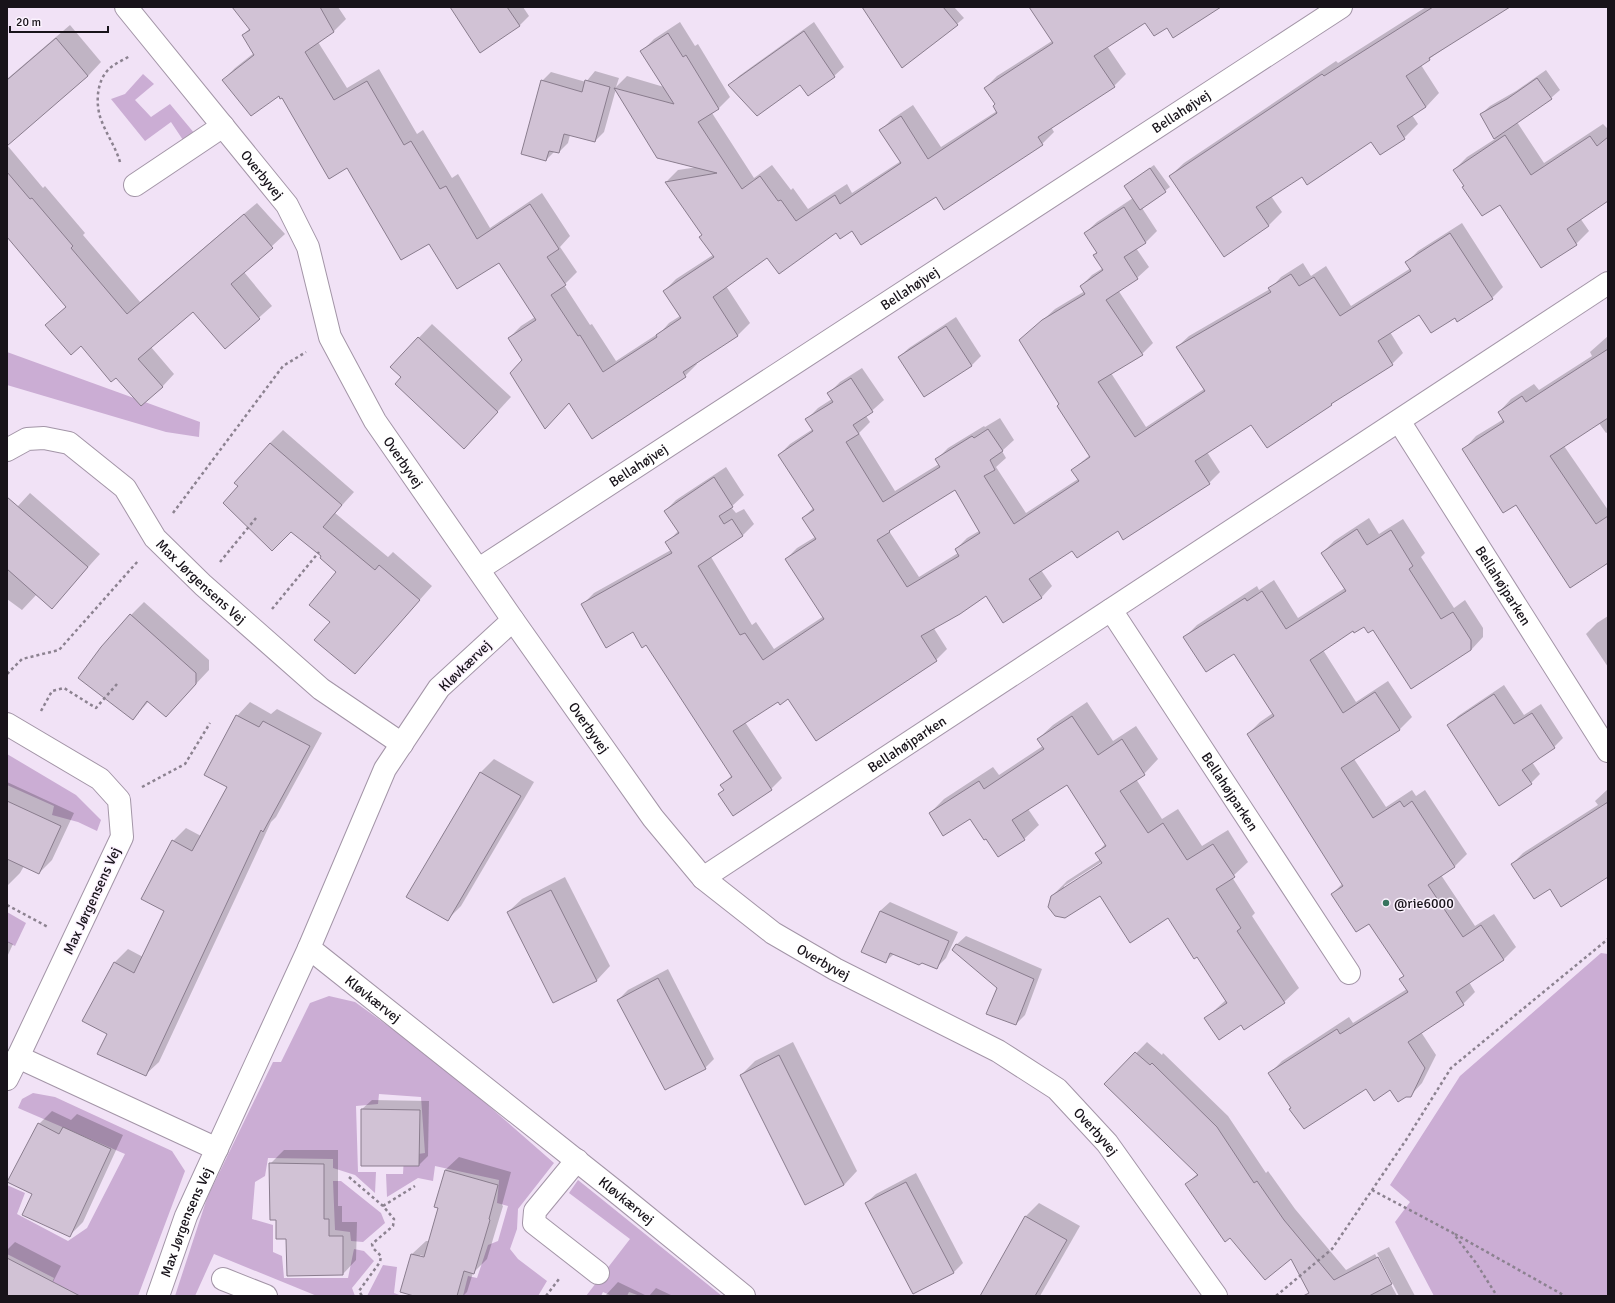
<svg xmlns="http://www.w3.org/2000/svg" width="1615" height="1303" viewBox="0 0 1615 1303" font-family="Signika,sans-serif">
<rect width="100%" height="100%" fill="#f1e2f6"/>
<g fill="#cbadd4">
<path d="M143 74 154 84 135 100 151 117 170 104 195 134 185 143 171 122 145 141 111 99 125 94Z"/>
<path d="M7 352 200 422 199 437 166 432 7 385Z"/>
<path d="M7 754 76 795 101 820 97 831 78 822 52 815 54 806 7 785Z"/>
<path d="M7 912 26 923 15 946 7 942Z"/>
<path d="M1601 953 1608 954V1296H1434L1395 1222 1410 1202 1390 1185 1460 1076Z"/>
<path d="M329 996 355 1002 441 1064 554 1163 518 1209 517 1229 510 1249 518 1259 547 1281 538 1296H463L468 1276 477 1278 488 1245 498 1241 508 1206 497 1203 499 1180 435 1166 433 1181 418 1178 387 1197 386 1174H403L404 1156 425 1153 421 1097 379 1094 378 1104 356 1106 358 1172H376L375 1193 355 1175 333 1168V1159L268 1158 265 1176 255 1182 252 1219 273 1225V1252L282 1256 284 1278H348L354 1249 364 1251 374 1261 352 1288 355 1296H317L214 1254 195 1296H175L207 1198 273 1062H281L310 1003Z"/>
<path d="M33 1093 55 1097 172 1151 185 1171 138 1296H51L48 1291 54 1278 7 1254V1185L25 1193 17 1214 68 1241 87 1228 125 1154 18 1108 22 1099Z"/>
<path d="M578 1180 722 1296H640L629 1292 627 1296H612L603 1292 601 1296H586L630 1239 569 1193Z"/>
<path d="M333 1181H341L381 1213 385 1223 363 1242 351 1241 350 1232 335 1230Z"/>
<path d="M383 1265 397 1267 394 1293 402 1296H367Z"/>
</g>
<g fill="#0003" fill-rule="evenodd">
<path d="M234 7H338L346 19 334 31 318 42 347 88 379 69 417 134 423 130 452 178 458 174 490 228 542 193 570 236 560 247 577 272 564 285 590 325 592 324 616 361 662 331 669 323 680 316 664 291 676 279 713 255 703 235 666 182 678 170 698 167 616 89 604 132 595 141 570 135 568 143 559 152 555 151 546 160 542 81 551 72 586 82 595 71 619 78 616 87 627 76 664 87 642 51 654 39 680 22 695 46 698 44 730 97 718 109 712 113 754 178 772 165 791 190 793 188 808 209 847 184 852 193 901 161 880 131 892 119 913 105 941 147 997 111 996 104 985 88 997 76 1052 41 1044 7H1219L1167 27 1145 21 1107 46 1126 74 1114 86 1051 127 1054 132 1042 144 936 196 852 230 837 232 768 256 726 286 750 323 738 335 696 362 697 364 685 376 570 402 523 360 509 338 521 326 535 317 499 262 429 242 347 167 282 97 279 95 223 80 235 68 254 53 243 35 250 28Z"/>
<path d="M451 7H523L529 16 520 25 481 52Z"/>
<path d="M865 7H954L964 18 957 24Z"/>
<path d="M1426 7H1500L1421 65 1439 93 1426 107 1412 115 1418 124 1404 138 1380 154 1372 141 1303 175 1271 196 1282 212 1269 225 1224 255 1170 176 1184 163 1336 61 1338 63Z"/>
<path d="M814 22 844 67 834 76 808 95 800 84 730 85 739 76Z"/>
<path d="M70 25 101 62 88 76 7 144V79Z"/>
<path d="M1546 70 1560 90 1551 98 1517 122 1544 163 1603 124 1608 129V200L1580 218 1589 231 1576 244 1542 266 1500 203 1465 186 1454 170 1467 157 1495 139 1481 114 1490 106 1516 91Z"/>
<path d="M7 145 43 188 45 186 85 233 83 235 140 302 257 203 285 234 244 272 272 306 225 348 193 311 151 347 174 374 162 387 116 376 81 345 46 325 67 306 7 235Z"/>
<path d="M1154 165 1170 187 1142 208 1157 231 1146 242 1136 248 1149 267 1137 278 1118 290 1153 343 1142 354 1111 373 1146 427 1204 389 1177 347 1189 336 1270 289 1281 277 1303 263 1311 276 1326 266 1351 306 1411 268 1407 262 1418 251 1462 223 1503 287 1492 298 1455 316 1420 313 1390 332 1403 353 1392 364 1336 400 1331 404 1267 447 1252 423 1207 452 1220 472 1209 483 1118 530 1072 549 1041 570 1052 586 1041 598 986 595 933 627 947 649 936 660 778 700 745 722 782 778 771 789 720 794 725 789 722 785 732 775 646 644 634 631 583 604 594 593 671 550 667 543 678 531 665 511 676 500 726 467 744 495 731 507 736 513 744 509 754 524 742 536 711 557 752 625 756 622 774 649 824 616 786 559 797 548 815 537 803 518 814 507 779 455 790 444 813 429 807 419 818 408 832 399 829 393 840 382 862 368 884 400 866 416 870 422 859 433 895 491 939 464 936 460 948 448 984 426 985 427 1000 418 1014 440 1002 451 1006 458 996 467 1026 513 1078 479 1072 470 1090 455 1060 404 1020 341 1055 309 1085 291 1081 286 1092 275 1103 268 1094 255 1097 252 1085 233 1097 222 1133 198 1125 186ZM955 489 979 531 967 538 956 549 958 553 919 577 889 531 894 526Z"/>
<path d="M956 317 981 356 972 365 899 357 909 348Z"/>
<path d="M432 324 511 397 477 434 403 377 392 366Z"/>
<path d="M1608 336V432L1606 433 1599 423 1564 446 1608 510V562L1516 503 1464 449 1476 436 1504 419 1499 412 1511 399 1534 384 1539 390 1592 356 1590 352Z"/>
<path d="M283 430 354 492 335 513 388 557 393 552 432 586 355 673 331 622 337 572 322 556 240 486 270 443Z"/>
<path d="M30 493 100 554 52 607 37 594 22 610 7 599V518Z"/>
<path d="M1369 518 1379 534 1403 519 1425 553 1421 557 1454 608 1465 600 1483 628V637L1471 650 1373 629 1365 625 1353 630 1323 650 1356 702 1388 681 1412 717 1400 729 1354 759 1386 807 1412 790 1416 796 1425 790 1467 854 1455 866 1441 875 1475 926 1494 914 1516 947 1503 960 1469 982 1475 992 1463 1004 1421 1032 1436 1055 1422 1083 1410 1096 1390 1088 1366 1087 1292 1107 1270 1073 1282 1061 1349 1017 1353 1023 1407 989 1400 979 1405 975 1369 922 1332 894 1343 883 1248 734 1260 722 1273 713 1234 653 1185 637 1197 625 1257 586 1259 590 1274 580 1298 618 1345 588 1322 553 1334 541Z"/>
<path d="M144 602 209 660V670L178 703 149 701 133 719 131 615Z"/>
<path d="M1608 616V667L1586 634 1597 623Z"/>
<path d="M1504 685 1524 715 1541 704 1563 738 1554 747 1532 762 1540 774 1531 783 1448 726 1458 716Z"/>
<path d="M250 702 271 714 277 709 322 733 276 817 271 822 159 1062 145 1075 108 1034 115 962 128 949 143 957 165 911 173 841 186 828 201 836 228 786 237 716Z"/>
<path d="M1087 702 1113 741 1136 726 1158 759 1144 774 1136 779 1162 819 1178 809 1202 846 1228 830 1248 862 1232 877 1255 913 1252 916 1299 988 1284 1002 1241 1024 1206 1018 1226 1000 1197 956 1168 917 1100 895 1052 896 1067 881 1101 859 1097 853 1106 843 1067 783 1028 809 1039 825 1024 839 970 818 930 813 944 799 993 767 999 775 1043 746 1038 739 1053 725ZM1106 859 1107 861 1064 889V886Z"/>
<path d="M494 759 534 782 461 906 447 920 480 773Z"/>
<path d="M7 782 74 813 52 860 39 873 24 866 20 873 7 886Z"/>
<path d="M1608 789V851L1550 888 1512 864 1523 853 1598 805 1595 801Z"/>
<path d="M565 877 610 966 597 980 554 1002 508 912 522 899Z"/>
<path d="M890 902 958 932 946 958 937 967 894 954 885 962 880 911Z"/>
<path d="M966 936 1042 969 1025 1015 1016 1024 998 988 956 945Z"/>
<path d="M7 941 13 944 7 957Z"/>
<path d="M668 969 714 1059 705 1068 618 1000 628 990Z"/>
<path d="M793 1042 857 1171 844 1185 741 1075 755 1061Z"/>
<path d="M1147 1042 1162 1055 1163 1053 1228 1116 1266 1173 1268 1171 1295 1209 1346 1270 1375 1254 1397 1296H1311L1291 1257 1187 1184 1198 1173 1106 1084Z"/>
<path d="M372 1100 429 1101 428 1156 419 1165 362 1109Z"/>
<path d="M52 1111 71 1120 77 1114 123 1135 83 1222 70 1235 33 1194 39 1124Z"/>
<path d="M284 1150H338V1206H342V1222H357L356 1260 343 1274 287 1238 277 1219 270 1164Z"/>
<path d="M459 1157 511 1172 502 1205 503 1206 487 1259 473 1273 467 1292 463 1296H418L412 1254 426 1241H429L439 1207 445 1170ZM420 1255 429 1258 420 1257Z"/>
<path d="M916 1173 963 1263 954 1272 914 1293 866 1203 876 1194Z"/>
<path d="M1039 1203 1080 1226 1040 1296H981L1025 1217Z"/>
<path d="M15 1242 61 1266 46 1296H7V1250Z"/>
<path d="M1389 1247 1415 1296H1399L1377 1253Z"/>
<path d="M618 1282 647 1296H605Z"/>
<path d="M656 1288 673 1296H649Z"/>
</g>
<g fill="#d1c2d5" stroke="#8a7d8e" fill-rule="evenodd">
<path d="M232 7H320L334 32 305 52 334 100 367 81 404 145 411 141 440 189 446 186 477 239 530 204 559 249 547 257 566 285 551 295 578 336 580 335 603 372 657 337 656 335 681 318 663 291 714 257 699 237 702 235 665 182 717 173 657 158 614 88 674 104 640 51 668 33 683 57 686 55 719 109 698 122 742 189 760 176 778 201 781 200 796 221 835 195 840 204 901 163 879 130 901 116 928 159 997 113 993 106 995 104 984 88 1053 43 1029 7H1221L1173 38 1167 28 1154 36 1145 23 1094 56 1115 87 1038 137 1043 145 944 210 936 197 861 245 852 231 840 239 836 233 779 274 767 258 713 297 738 336 683 372 686 377 592 439 569 403 545 429 510 373 522 360 508 338 536 320 499 263 457 289 429 244 401 260 347 168 329 179 282 98 280 99 279 96 251 116 222 80 254 55 242 35 250 30Z"/>
<path d="M450 7H507L520 26 480 53Z"/>
<path d="M862 7H943L958 25 902 68Z"/>
<path d="M1433 7H1510L1429 58 1430 60 1406 76 1426 107 1397 126 1405 139 1380 155 1371 142 1307 185 1302 177 1256 207 1269 226 1224 257 1169 176 1322 74 1324 76Z"/>
<path d="M804 31 835 77 808 96 800 85 757 116 728 85Z"/>
<path d="M56 38 88 76 7 146V80Z"/>
<path d="M1537 78 1552 99 1494 139 1480 114 1507 99Z"/>
<path d="M541 80 582 92 585 80 610 87 595 142 564 134 559 153 549 151 546 161 521 154Z"/>
<path d="M1505 135 1531 175 1590 136 1597 146 1608 137V201L1567 229 1577 245 1541 268 1500 205 1482 216 1462 187 1464 186 1453 170Z"/>
<path d="M1150 168 1166 192 1140 210 1124 186Z"/>
<path d="M7 172 30 199 32 198 73 246 71 248 127 314 244 214 273 248 231 284 260 319 225 349 193 312 138 359 163 387 141 406 116 378 111 382 81 346 71 355 45 325 66 307 7 237Z"/>
<path d="M1124 207 1146 243 1124 257 1138 279 1106 300 1143 355 1098 382 1135 437 1205 391 1176 347 1271 292 1268 288 1291 274 1299 286 1314 277 1340 316 1411 271 1405 262 1450 233 1493 299 1457 322 1455 318 1431 333 1419 315 1378 341 1393 365 1331 404 1332 405 1267 448 1251 425 1195 461 1210 484 1123 540 1118 531 1077 558 1072 551 1029 579 1042 598 1003 623 986 596 960 614 921 636 937 661 816 741 788 699 780 705 778 702 733 731 772 790 733 816 718 794 724 790 720 785 732 777 646 645 642 648 633 632 606 648 581 604 672 553 665 542 679 533 664 511 714 477 733 507 719 516 724 524 732 519 743 536 698 566 740 635 745 633 763 660 824 619 785 559 816 539 802 518 814 510 778 455 813 431 805 419 833 402 827 393 851 378 873 412 853 425 859 434 846 442 883 502 940 467 935 459 972 436 974 438 988 429 1003 451 990 460 995 470 984 476 1014 524 1079 481 1071 470 1090 457 1057 406 1059 404 1019 340 1042 320 1085 294 1080 286 1103 270 1093 255 1097 253 1084 233ZM955 490 980 533 955 549 959 556 907 587 877 540 890 532 889 531Z"/>
<path d="M946 326 972 366 924 397 898 357Z"/>
<path d="M418 337 498 412 464 449 395 384 401 377 390 367Z"/>
<path d="M1608 349V418L1550 456 1596 524 1608 516V563L1570 588 1516 505 1503 513 1462 449 1504 422 1498 412 1522 396 1526 402Z"/>
<path d="M270 443 342 505 323 527 375 570 379 565 420 600 355 674 314 640 330 622 309 605 336 572 320 558 321 556 291 532 272 551 223 503 238 486 234 483Z"/>
<path d="M7 497 88 567 52 609 7 569Z"/>
<path d="M1357 529 1367 545 1391 530 1413 566 1409 569 1441 619 1453 612 1471 640V650L1411 689 1373 630 1368 633 1364 627 1354 633 1353 631 1310 660 1343 713 1375 692 1400 730 1341 768 1373 818 1400 801 1404 807 1412 801 1455 867 1428 885 1463 937 1481 925 1504 960 1456 992 1464 1005 1408 1042 1425 1068 1411 1097H1406L1398 1102 1390 1090 1374 1101 1366 1089 1304 1129 1289 1109 1291 1108 1268 1073 1337 1029 1340 1034 1408 992 1399 979 1404 976 1369 924 1356 932 1331 894 1343 886 1247 734 1274 716 1234 654 1206 672 1183 637 1245 598 1247 601 1262 591 1286 629 1346 591 1321 553Z"/>
<path d="M130 614 196 673V684L166 717 147 701 133 720 78 678 101 647Z"/>
<path d="M1494 694 1514 724 1532 713 1555 748 1522 770 1532 784 1499 806 1447 725Z"/>
<path d="M236 715 259 727 263 721 310 746 263 832 261 830 146 1076 97 1054 107 1034 82 1021 114 962 134 973 164 911 141 899 172 840 192 851 227 787 204 775Z"/>
<path d="M1072 716 1098 755 1122 739 1145 775 1120 791 1148 833 1163 823 1187 860 1213 844 1235 877 1216 889 1241 928 1237 931 1285 1003 1244 1030 1241 1025 1219 1040 1204 1018 1227 1003 1197 957 1194 959 1168 918 1130 943 1100 896 1065 918 1055 916 1048 907 1051 896 1102 863 1095 853 1106 846 1067 785 1012 820 1025 840 998 857 986 839 984 840 970 819 943 836 929 813 979 781 984 789 1044 749 1037 739Z"/>
<path d="M480 772 521 796 448 921 406 897Z"/>
<path d="M7 801 61 826 39 874 7 859Z"/>
<path d="M1608 802V877L1561 907 1550 889 1534 899 1511 864Z"/>
<path d="M551 890 597 981 553 1003 507 912Z"/>
<path d="M880 911 949 941 937 969 922 963 919 965 890 953 886 963 861 952Z"/>
<path d="M956 944 1034 979 1016 1025 986 1014 997 988 952 950Z"/>
<path d="M658 978 706 1069 665 1090 617 1000Z"/>
<path d="M1135 1052 1150 1065 1152 1063 1217 1127 1254 1183 1257 1181 1284 1220 1334 1280 1378 1257 1392 1284 1369 1296H1303L1309 1293 1291 1259 1265 1280 1230 1238 1225 1242 1185 1184 1198 1175 1104 1084Z"/>
<path d="M779 1055 844 1185 805 1205 740 1075Z"/>
<path d="M361 1109 420 1110 419 1166H361Z"/>
<path d="M38 1123 59 1134 63 1127 111 1149 70 1237 22 1215 32 1194 7 1182Z"/>
<path d="M269 1163 324 1164V1219H329V1236H343V1275L287 1276 286 1239H276V1220H270Z"/>
<path d="M445 1170 498 1185 489 1219 490 1220 474 1274 464 1271 457 1296H414L400 1292 411 1254 424 1257 438 1208 434 1207Z"/>
<path d="M906 1182 954 1273 913 1294 865 1203Z"/>
<path d="M1025 1216 1067 1240 1035 1296H980Z"/>
<path d="M7 1258 80 1296H7Z"/>
</g>
<g fill="none" stroke-linecap="round" stroke-linejoin="round">
<g stroke="#a395a7" stroke-width="24">
<g id="minor">
<path id="s1" d="M126 7 287 205 308 247 330 337 375 421 513 620 653 818 703 878 773 933 835 969 998 1051 1057 1089 1107 1143 1216 1296"/>
<path d="M135 185 223 126"/>
<path id="s2" d="M1399 421 1608 751"/>
<path id="s3" d="M7 450 27 439 44 438 69 443 125 488 155 538 203 585 321 689 402 744"/>
<path id="s4" d="M479 569 1341 7"/>
<path id="s5" d="M1111 610 1349 973"/>
<path id="s6" d="M513 620 439 688 385 769 309 948 620 1195 744 1296"/>
<path d="M7 724 100 779 119 800 122 837 18 1057"/>
<path id="s7" d="M703 878 1608 283"/>
<path d="M7 1079 18 1057 217 1149"/>
<path d="M577 1160 535 1211 534 1223 598 1273"/>
<path d="M223 1279 266 1296"/>
<path id="s8" d="M158 1296 186 1216 309 948"/>
</g>
</g>
<g stroke="#8c8290" stroke-width="2.5" stroke-dasharray="3 3" stroke-linecap="butt">
<path d="M120 162C116 148 107 135 102 122 95 106 96 81 109 69 114 64 123 60 130 56"/>
<path d="M173 513 283 366 306 352"/>
<path d="M220 562 256 518"/>
<path d="M272 609 319 552"/>
<path d="M7 674 22 659 59 650 138 561"/>
<path d="M41 711 52 691 64 688 96 708 117 684"/>
<path d="M142 787 185 764 210 723"/>
<path d="M7 905 48 927"/>
<path d="M349 1177 383 1206 394 1219 393 1226 372 1244 373 1248 381 1256 380 1262 359 1291 362 1296"/>
<path d="M1372 1190 1453 1233 1476 1263 1497 1296"/>
<path d="M383 1206 415 1186"/>
<path d="M1455 1234 1565 1296"/>
<path d="M546 1296 559 1279"/>
<path d="M1276 1296 1332 1249 1406 1140 1451 1068 1608 939"/>
</g>
<use href="#minor" stroke="#fff" stroke-width="22"/>
</g>
<circle fill="#38745f" stroke="#fbf2fe" stroke-width="1.5" cx="1386" cy="903" r="4"/>
<g text-anchor="middle" dominant-baseline="central" stroke-width="3" stroke-linejoin="round" paint-order="stroke">
<g font-size="14" fill="#18131a" stroke="#fbf2fe">
<text stroke="none"><textPath href="#s4" startOffset="838">Bellahøjvej</textPath></text>
<text stroke="none"><textPath href="#s1" startOffset="216">Overbyvej</textPath></text>
<text stroke="none"><textPath href="#s4" startOffset="514">Bellahøjvej</textPath></text>
<text stroke="none"><textPath href="#s1" startOffset="540">Overbyvej</textPath></text>
<text stroke="none"><textPath href="#s4" startOffset="190">Bellahøjvej</textPath></text>
<text stroke="none"><textPath href="#s3" startOffset="259">Max Jørgensens Vej</textPath></text>
<text stroke="none"><textPath href="#s2" startOffset="195">Bellahøjparken</textPath></text>
<text transform="translate(465 666) rotate(-44)">Kløvkærvej</text>
<text stroke="none"><textPath href="#s1" startOffset="864">Overbyvej</textPath></text>
<text stroke="none"><textPath href="#s7" startOffset="244">Bellahøjparken</textPath></text>
<text stroke="none"><textPath href="#s5" startOffset="217">Bellahøjparken</textPath></text>
<text transform="translate(92 901) rotate(-65)">Max Jørgensens Vej</text>
<text stroke="none"><textPath href="#s1" startOffset="1200">Overbyvej</textPath></text>
<text stroke="none"><textPath href="#s6" startOffset="474">Kløvkærvej</textPath></text>
<text stroke="none"><textPath href="#s1" startOffset="1524">Overbyvej</textPath></text>
<text stroke="none"><textPath href="#s6" startOffset="798">Kløvkærvej</textPath></text>
<text stroke="none"><textPath href="#s8" startOffset="79">Max Jørgensens Vej</textPath></text>
</g>
<g font-size="14" fill="#18131a" stroke="#fbf2fe" text-anchor="start">
<text x="1394" y="903">@rie6000</text>
</g>
</g>
<rect width="1615" height="1303" fill="none" stroke="#18131a" stroke-width="16"/>
<path d="M10 26v6h98v-6" fill="none" stroke="#18131a" stroke-width="2"/>
<text x="16" y="26" font-size="12" fill="#18131a" stroke="#fbf2fe" stroke-width="3" paint-order="stroke">20 m</text>
</svg>
